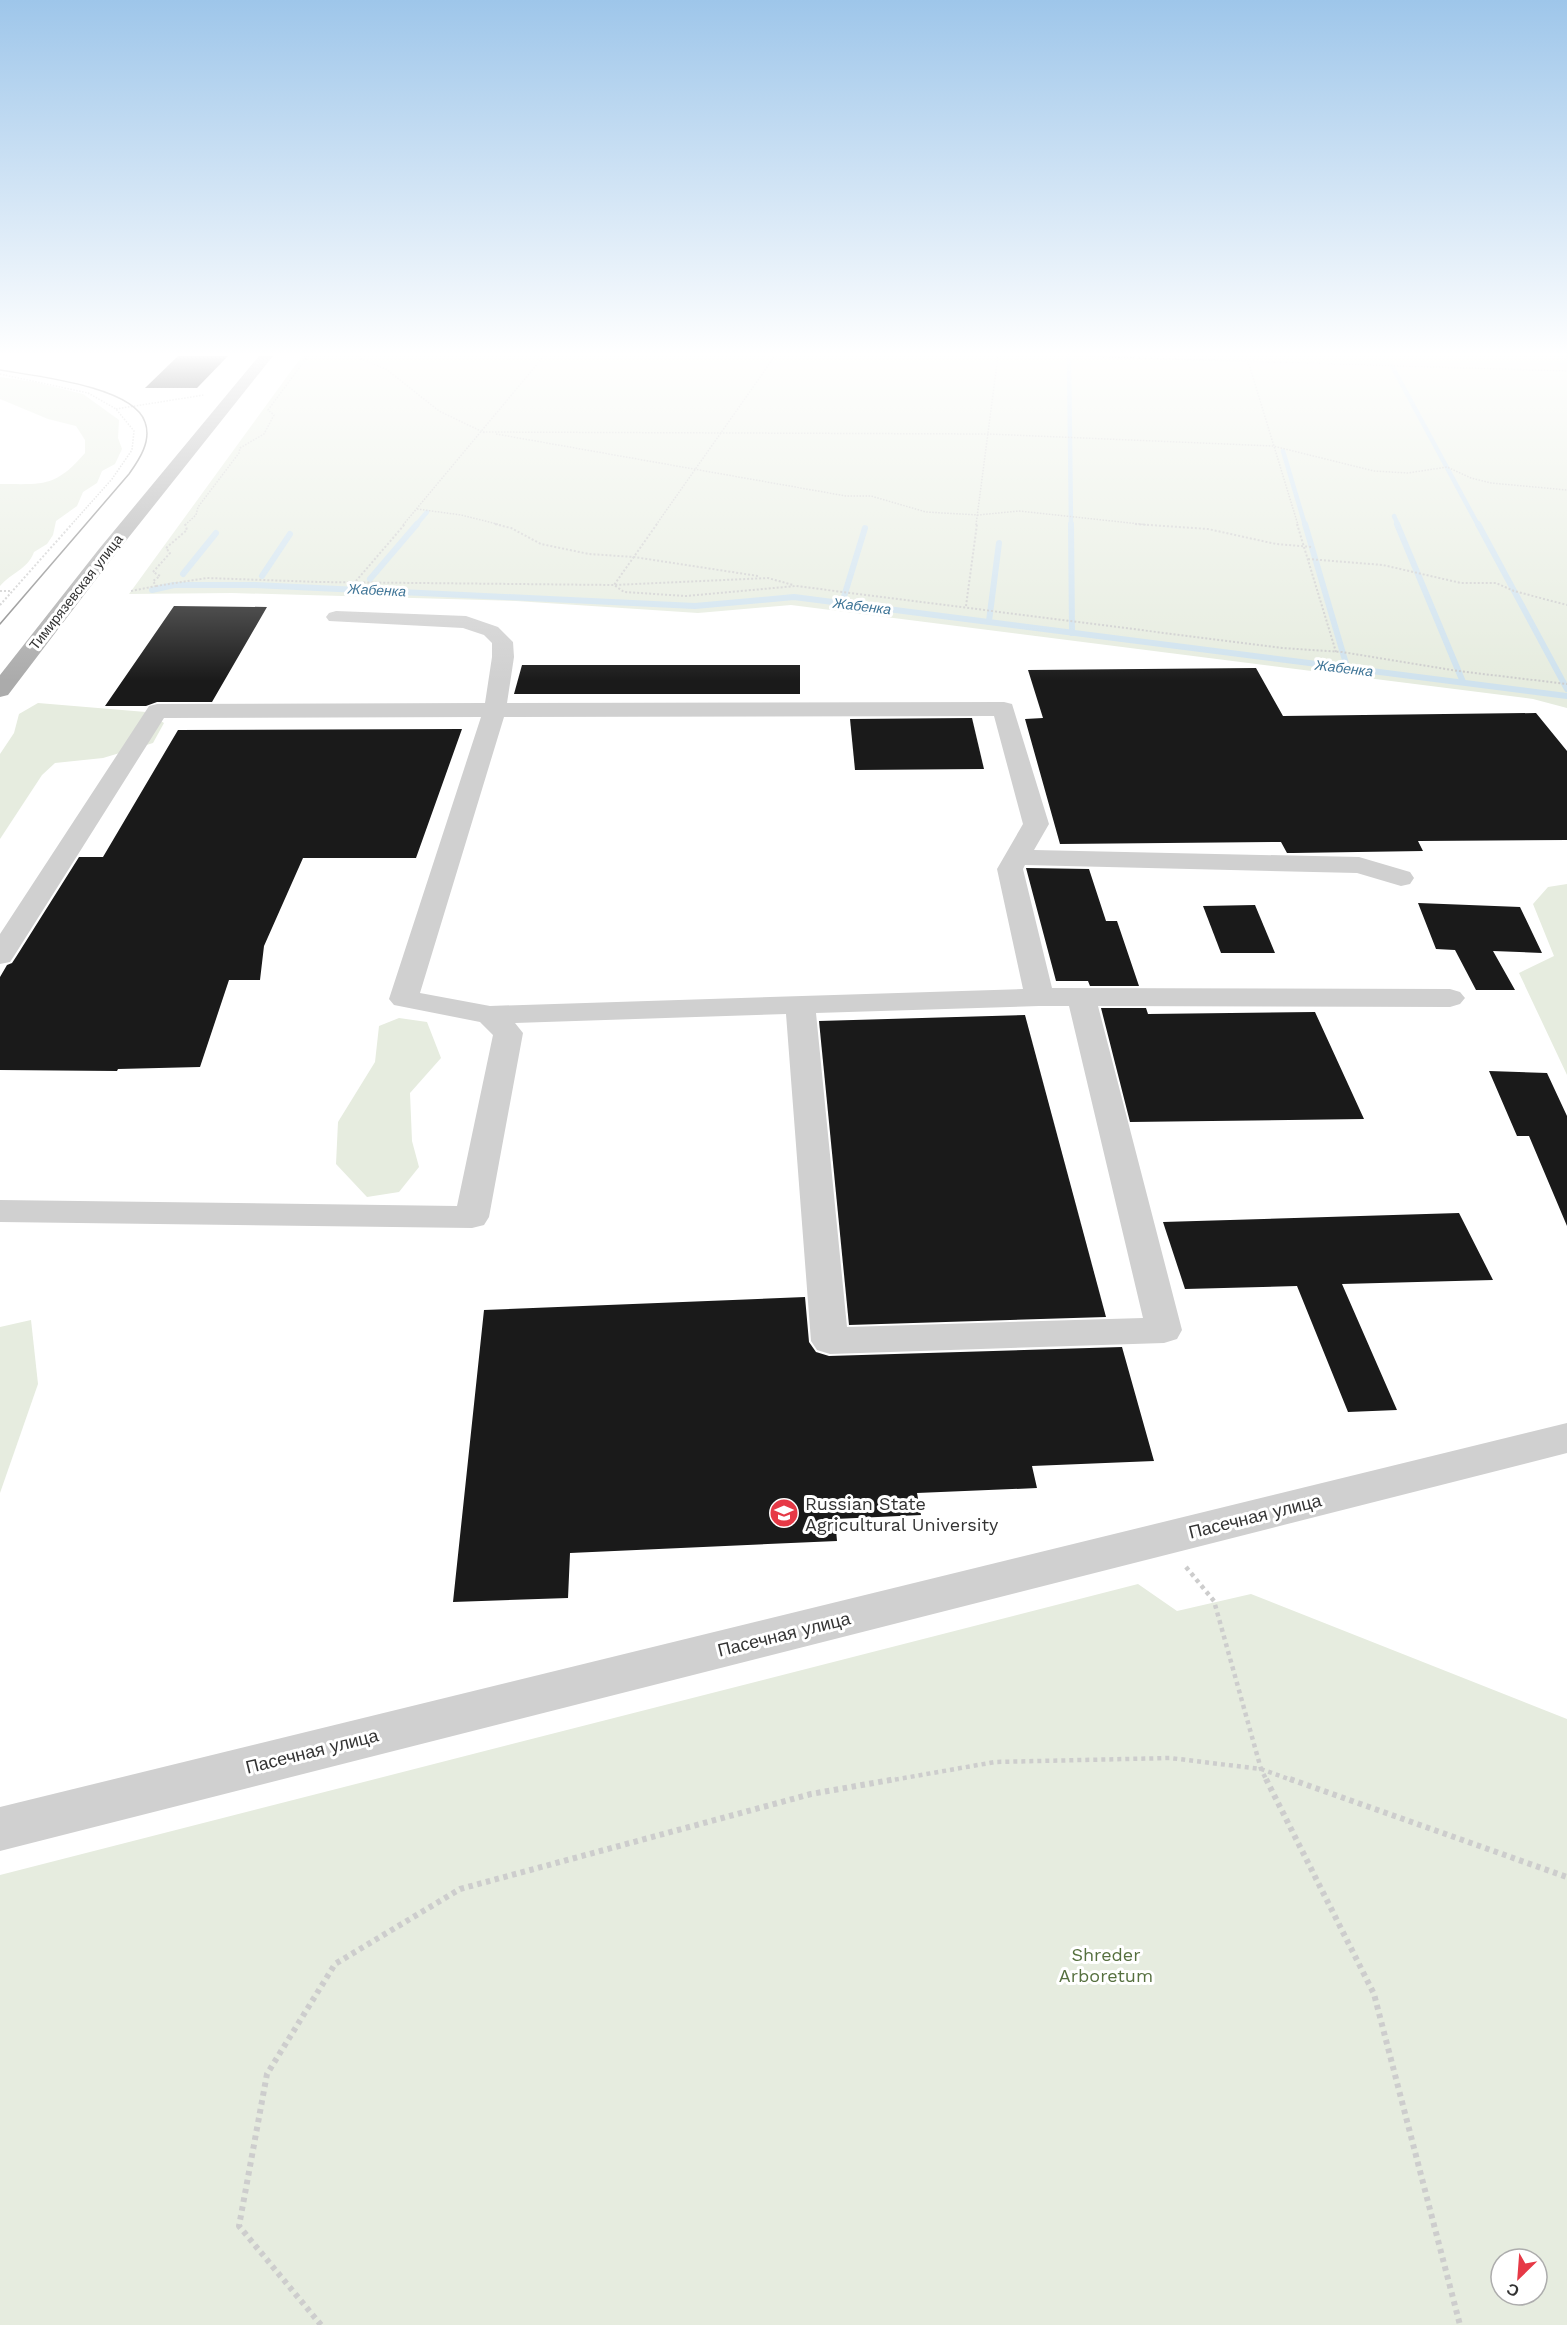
<svg xmlns="http://www.w3.org/2000/svg" width="1567" height="2325" viewBox="0 0 1567 2325" font-family="'Work Sans',sans-serif">
<rect width="100%" height="100%" fill="#fff"/>
<g fill="#e6ecdf" fill-rule="evenodd">
<path d="M302 356H1567V708L1533 699 791 605 698 613 516 601 232 593 129 594Z"/>
<path d="M0 377 34 382 83 394 119 420 118 438 122 449 115 464 102 471 97 483 83 492 77 506 56 521 53 535 47 544 34 552C28 569 11 573 0 586V484C43 484 55 488 85 453V440L76 426 48 419 0 399Z"/>
<path d="M38 703 146 712 164 723 153 743 103 758 55 763 42 775 0 839V754L14 733 19 714Z"/>
<path d="M1567 884V1075L1519 973 1554 956 1533 904 1548 887Z"/>
<path d="M399 1018 427 1022 441 1058 410 1093 412 1141 419 1167 399 1192 367 1197 336 1164 338 1122 375 1062 379 1026Z"/>
<path d="M31 1320 38 1384 0 1493V1327Z"/>
<path d="M1138 1584 1177 1611 1251 1594 1567 1719V2325H0V1875ZM1501 2259H1537V2295H1501Z"/>
</g>
<g fill="none" stroke-linecap="round" stroke-linejoin="round">
<g stroke="#cfe2ee" stroke-width="4.5">
<path d="M1069 356 1071 525"/>
<path d="M1392 366 1478 525"/>
<path d="M1283 451 1305 525"/>
<path d="M1394 516 1398 525"/>
<path d="M416 525 427 512"/>
</g>
<g stroke="#cfe2ee" stroke-width="6">
<path d="M1071 524 1072 633"/>
<path d="M1305 524 1347 667"/>
<path d="M1397 524 1463 682"/>
<path d="M1478 524 1567 689"/>
<path d="M183 574 216 533"/>
<path d="M262 576 290 534"/>
<path d="M370 579 417 524"/>
<path d="M152 590 174 585H255L695 606 794 597 1567 696"/>
<path d="M842 603 865 528"/>
<path d="M989 621 999 543"/>
</g>
</g>
<g fill="#1a1a1a">
<path d="M178 356H228L197 388H145Z"/>
<path d="M174 606 267 607 212 702H157L146 706H105Z"/>
<path d="M522 665H800V694H514Z"/>
<path d="M1256 668 1283 716 1536 713 1567 751V840L1418 841 1423 851 1293 853H1287L1281 842 1060 844 1025 719 1043 718 1028 670Z"/>
<path d="M972 718 984 769 855 770 850 719Z"/>
<path d="M462 729 416 858H303L264 946 260 980H229L200 1067 118 1069 117 1071 0 1070V977L7 965 12 963 16 957 79 857H103L178 730Z"/>
<path d="M1026 868 1089 869 1106 921H1117L1139 986H1090L1088 981H1056Z"/>
<path d="M1418 903 1520 907 1542 953 1493 951 1515 990H1476L1455 950 1436 949Z"/>
<path d="M1255 905 1275 953H1221L1203 906Z"/>
<path d="M1101 1008H1146L1148 1014 1315 1012 1364 1119 1130 1122Z"/>
<path d="M1025 1015 1106 1317 849 1325 819 1021Z"/>
<path d="M1489 1071 1547 1073 1567 1116V1226L1529 1136H1517Z"/>
<path d="M1459 1213 1493 1280 1342 1284 1397 1410 1348 1412 1297 1286 1185 1289 1163 1222Z"/>
<path d="M805 1297 809 1342 816 1352 829 1356 1122 1347 1154 1461 1032 1466 1037 1488 917 1493 921 1515 835 1519 837 1541 570 1553 568 1598 453 1602 484 1310Z"/>
</g>
<g fill="none" stroke-linecap="round" stroke-linejoin="round">
<g stroke="#cdcdcd" stroke-width="1.5" stroke-dasharray="1.5 1.5" stroke-linecap="butt">
<path d="M359 356 361 359 386 369 439 411 485 433"/>
<path d="M1073 356 1567 371"/>
<path d="M1248 361 1298 525"/>
<path d="M0 374 88 393 116 409 134 431 132 450 112 479 71 525"/>
<path d="M116 409 204 395"/>
<path d="M483 432 988 434 1273 446 1374 471 1408 473 1447 467 1471 478 1491 483 1567 490"/>
<path d="M496 434 846 496H871L926 512 978 515 1019 511 1149 525"/>
<path d="M417 509 461 515 501 525"/>
<path d="M185 525 196 515 198 507 239 453 240 448 264 434 274 415 268 410 308 356"/>
<path d="M403 525 544 356"/>
<path d="M656 525 775 356"/>
<path d="M976 525 998 356"/>
</g>
<g stroke="#cdcdcd" stroke-width="2" stroke-dasharray="2 2" stroke-linecap="butt">
<path d="M495 524 511 528 541 544 589 554 634 557 758 576"/>
<path d="M657 524 614 585 624 592 686 596 796 586 1282 648 1342 652 1458 671 1567 684"/>
<path d="M1135 524 1208 529 1276 544 1312 547"/>
<path d="M1297 524 1336 652"/>
<path d="M1308 559 1383 565 1461 583H1496L1514 591 1567 605"/>
<path d="M356 581 405 524"/>
<path d="M156 586 207 578 319 582 614 585 768 578 793 585"/>
<path d="M0 591H12"/>
<path d="M131 591 156 586 153 581 160 576 153 572 170 553 166 548 187 530 185 524"/>
<path d="M0 605 72 524"/>
<path d="M966 606 977 524"/>
</g>
<g stroke="#cdcdcd" stroke-width="4.5" stroke-dasharray="4 4" stroke-linecap="butt">
<path d="M1186 1567 1214 1601 1261 1769 1267 1781"/>
<path d="M887 1781 995 1762 1170 1758 1261 1769 1294 1781"/>
</g>
<g stroke="#cdcdcd" stroke-width="6" stroke-dasharray="4.5 4.5" stroke-linecap="butt">
<path d="M1266 1779 1374 1994 1460 2325"/>
<path d="M1290 1779 1567 1877"/>
<path d="M321 2325 239 2226 267 2074 335 1964 460 1889 811 1794 896 1779"/>
</g>
<g fill="#d0d0d0" fill-rule="evenodd">
<path d="M336 611 466 616 498 627 513 642 514 657 507 703 1004 702 1012 704 1049 824 1034 850 1359 857 1410 872 1414 878 1410 884 1401 886 1357 873 1025 865 1023 869 1052 988 1450 989 1460 992 1465 998 1460 1004 1450 1007 1098 1006 1182 1330 1177 1339 1164 1343 830 1354 817 1350 811 1341 786 1014 515 1023 523 1033 489 1217 484 1225 472 1228 0 1222V1200L457 1206 493 1035 480 1022 394 1005 389 999 481 717 164 718 14 956 10 962 0 964V934L149 706 157 704 485 703 492 657V643L484 635 463 628 329 621 326 617 329 613ZM994 716 1023 824 997 869 1023 989 490 1006 420 993 504 717ZM1039 1006H1069L1143 1318 847 1327 816 1013Z"/>
<path d="M1567 1423V1453L0 1851V1807Z"/>
</g>
<path fill="#ababab" fill-rule="evenodd" d="M259 356H273L113 557 8 695 0 697V675L99 549Z"/>
<path stroke="#888" stroke-width="1.5" d="M0 370C34 376 133 386 145 422 152 441 139 460 129 474L0 624"/>
</g>
<linearGradient id="sky" x2="0" y2="1"><stop stop-color="#9ec6ea"/><stop offset="0.52" stop-color="#fff"/><stop offset="1" stop-color="#fff" stop-opacity="0"/></linearGradient>
<rect width="1567" height="681" fill="url(#sky)"/>
<defs>
<g id="university-disc" transform="scale(1.5)"><circle r="9.5" fill="#e63946" stroke="#fff"/><path d="M0-5L7-2L0 1L-7-2ZM-4 1L0 2.5L4 1V4Q0 6-4 4Z" fill="#fff"/></g>
</defs>
<g fill-rule="evenodd">
<use href="#university-disc" x="784" y="1513"/>
</g>
<g text-anchor="middle" dominant-baseline="central" stroke-width="6" stroke-linejoin="round" paint-order="stroke">
<g font-size="14" font-style="italic" fill="#3f7597" stroke="#fff">
<text transform="translate(377 590) rotate(3)">Жабенка</text>
<text transform="translate(862 606) rotate(7)">Жабенка</text>
<text transform="translate(1344 668) rotate(7)">Жабенка</text>
</g>
<g font-size="14" fill="#333" stroke="#fff">
<text transform="translate(76 592) rotate(-52)">Тимирязевская улица</text>
</g>
<g font-size="18" fill="#333" stroke="#fff" text-anchor="start">
<text x="805" y="1503">Russian State<tspan x="805" dy="21">Agricultural University</tspan></text>
</g>
<g font-size="18" fill="#333" stroke="#fff">
<text transform="translate(1255 1516) rotate(-14)">Пасечная улица</text>
<text transform="translate(784 1634) rotate(-14)">Пасечная улица</text>
<text transform="translate(312 1751) rotate(-14)">Пасечная улица</text>
</g>
<g font-size="18" fill="#56703f" stroke="#fff">
<text x="1106" y="1954">Shreder<tspan x="1106" dy="21">Arboretum</tspan></text>
</g>
</g>
<g transform="translate(1519 2277) rotate(205)"><circle r="28" fill="#ffffff" stroke="#adadad" stroke-width="1.5"/>
<path d="M0-4.5L10 22L0 15L-10 22Z" fill="#e63946"/>
<text y="-9" font-size="16" font-weight="bold" text-anchor="middle" fill="#333333">С</text>
</g>
</svg>
